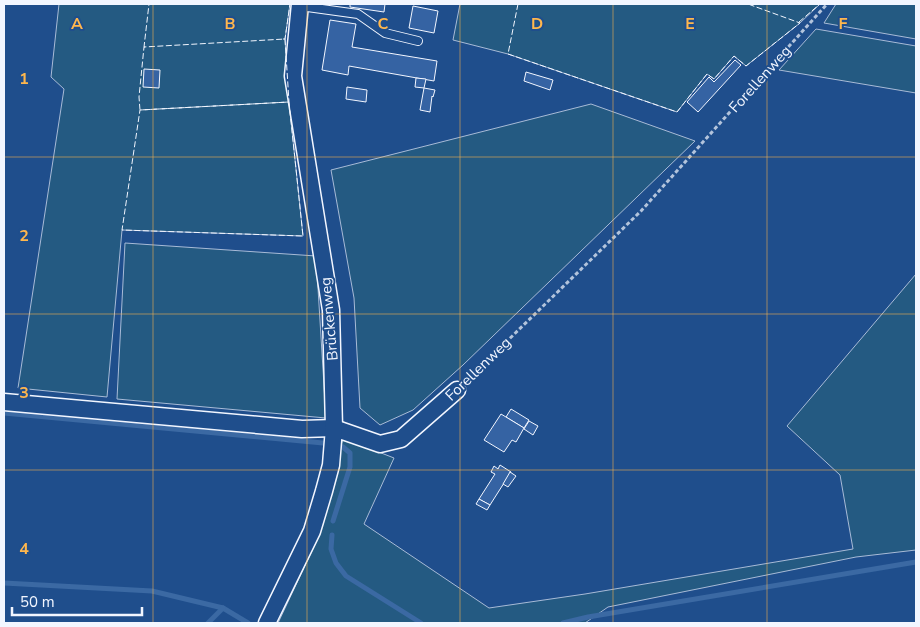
<svg xmlns="http://www.w3.org/2000/svg" width="920" height="627" viewBox="0 0 920 627" font-family="'Nunito Sans',sans-serif">
<rect width="100%" height="100%" fill="#1f4e8c"/>
<g fill="#245a82" stroke="#a8bbd7">
<path d="M59 4H290L285 39 289 102 303 236 122 230 107 397 18 388 64 89 51 77Z"/>
<path d="M460 4H820L800 23 746 66 734 56 714 79 707 74 677 112 508 54 453 40Z"/>
<path d="M836 4H916V39L824 23Z"/>
<path d="M816 29 916 46V93L779 70Z"/>
<path d="M591 104 695 141 463 365 413 410 380 425 360 408 354 298 331 170Z"/>
<path d="M125 243 316 256 326 418 117 399Z"/>
<path d="M916 274V550L856 557 608 607 585 623H278L317 540 343 438 394 458 364 524 489 608 585 594 853 549 840 475 787 426Z"/>
</g>
<g fill="none" stroke-linecap="round" stroke-linejoin="round">
<g stroke="#3b69a3" stroke-width="5">
<path d="M4 413 323 443"/>
<path d="M333 521 350 467V453L343 447"/>
<path d="M332 535 331 549 336 563 346 576 421 623"/>
<path d="M4 583 152 591 223 608 248 623"/>
<path d="M208 623 223 608"/>
<path d="M563 623 588 617 916 562"/>
</g>
</g>
<g fill="#3563a3" stroke="#f2f6ff">
<path d="M350 4H385L384 12 350 7Z"/>
<path d="M413 6 438 11 434 33 409 28Z"/>
<path d="M330 20 356 24 352 47 437 61 434 81 349 66 348 75 322 70Z"/>
<path d="M735 60 741 65 698 112 687 102 709 77 714 82Z"/>
<path d="M144 69 160 70 159 88 143 87Z"/>
<path d="M526 72 553 80 550 90 524 81Z"/>
<path d="M416 78 426 79 424 88 415 87Z"/>
<path d="M347 87 367 90 366 102 346 99Z"/>
<path d="M424 88 435 90 433 97 432 96 430 112 420 110Z"/>
<path d="M511 409 529 420 524 428 506 417Z"/>
<path d="M501 414 524 428 516 442 512 440 504 452 484 440Z"/>
<path d="M529 421 538 426 533 435 524 429Z"/>
<path d="M500 465 511 472 490 505 479 499 495 474 491 472 494 466 498 469Z"/>
<path d="M510 472 516 476 508 487 503 484Z"/>
<path d="M479 499 490 505 487 510 476 504Z"/>
</g>
<g fill="none" stroke-linecap="round" stroke-linejoin="round">
<g stroke="#f2f6ff" stroke-width="10">
<path id="service" d="M300 6 358 14 385 33 418 41"/>
</g>
<g stroke="#f2f6ff" stroke-width="19">
<g id="minor">
<path d="M4 402 302 429 334 428 380 444 401 439 457 390"/>
<path d="M267 623 312 531 324 491 331 465 334 428 331 310 293 76 300 4"/>
</g>
</g>
<path stroke="#b3c4dc" stroke-width="3" stroke-dasharray="4 2.5" stroke-linecap="butt" d="M468 379 641 211 827 4"/>
<use href="#service" stroke="#1f4e8c" stroke-width="8"/>
<use href="#minor" stroke="#1f4e8c" stroke-width="16"/>
<g stroke="#f2f6ff" stroke-width="1" stroke-dasharray="6 2.5" stroke-linecap="butt">
<path d="M518 4 508 54 677 112 707 74 714 79 734 56 746 66 800 23 748 4"/>
<path d="M799 22 820 4"/>
<path d="M283 39H285L290 4"/>
<path d="M285 39 289 102 140 110 139 97 144 47Z"/>
<path d="M145 47H144L149 4"/>
<path d="M289 102 303 236 122 230 140 110Z"/>
</g>
</g>
<path fill="none" stroke="#ffb74d" stroke-width="1" stroke-opacity="0.55" d="M153 4V623M307 4V623M460 4V623M613 4V623M767 4V623M4 157H916M4 314H916M4 470H916"/>
<g text-anchor="middle" dominant-baseline="central" stroke-width="4" stroke-linejoin="round" paint-order="stroke">
<g font-size="15" fill="#f2f6ff" stroke="#1f4e8c">
<text transform="translate(760 79) rotate(-48)">Forellenweg</text>
<text transform="translate(329 319) rotate(-95)">Brückenweg</text>
<text transform="translate(478 369) rotate(-44)">Forellenweg</text>
</g>
</g>
<g font-size="16" text-anchor="middle" font-weight="bold" fill="#ffb74d" stroke="#1f4e8c" stroke-width="4" stroke-linejoin="round" paint-order="stroke">
<text x="77" y="29">A</text>
<text x="230" y="29">B</text>
<text x="383" y="29">C</text>
<text x="537" y="29">D</text>
<text x="690" y="29">E</text>
<text x="843" y="29">F</text>
<text x="24" y="84">1</text>
<text x="24" y="241">2</text>
<text x="24" y="398">3</text>
<text x="24" y="554">4</text>
</g>
<rect width="920" height="627" fill="none" stroke="#f2f6ff" stroke-width="10"/>
<path d="M12 607v8h130v-8" fill="none" stroke="#f2f6ff" stroke-width="2.5"/>
<text x="20" y="607" font-size="15" fill="#f2f6ff" stroke="#1f4e8c" stroke-width="4" paint-order="stroke">50 m</text>
</svg>
